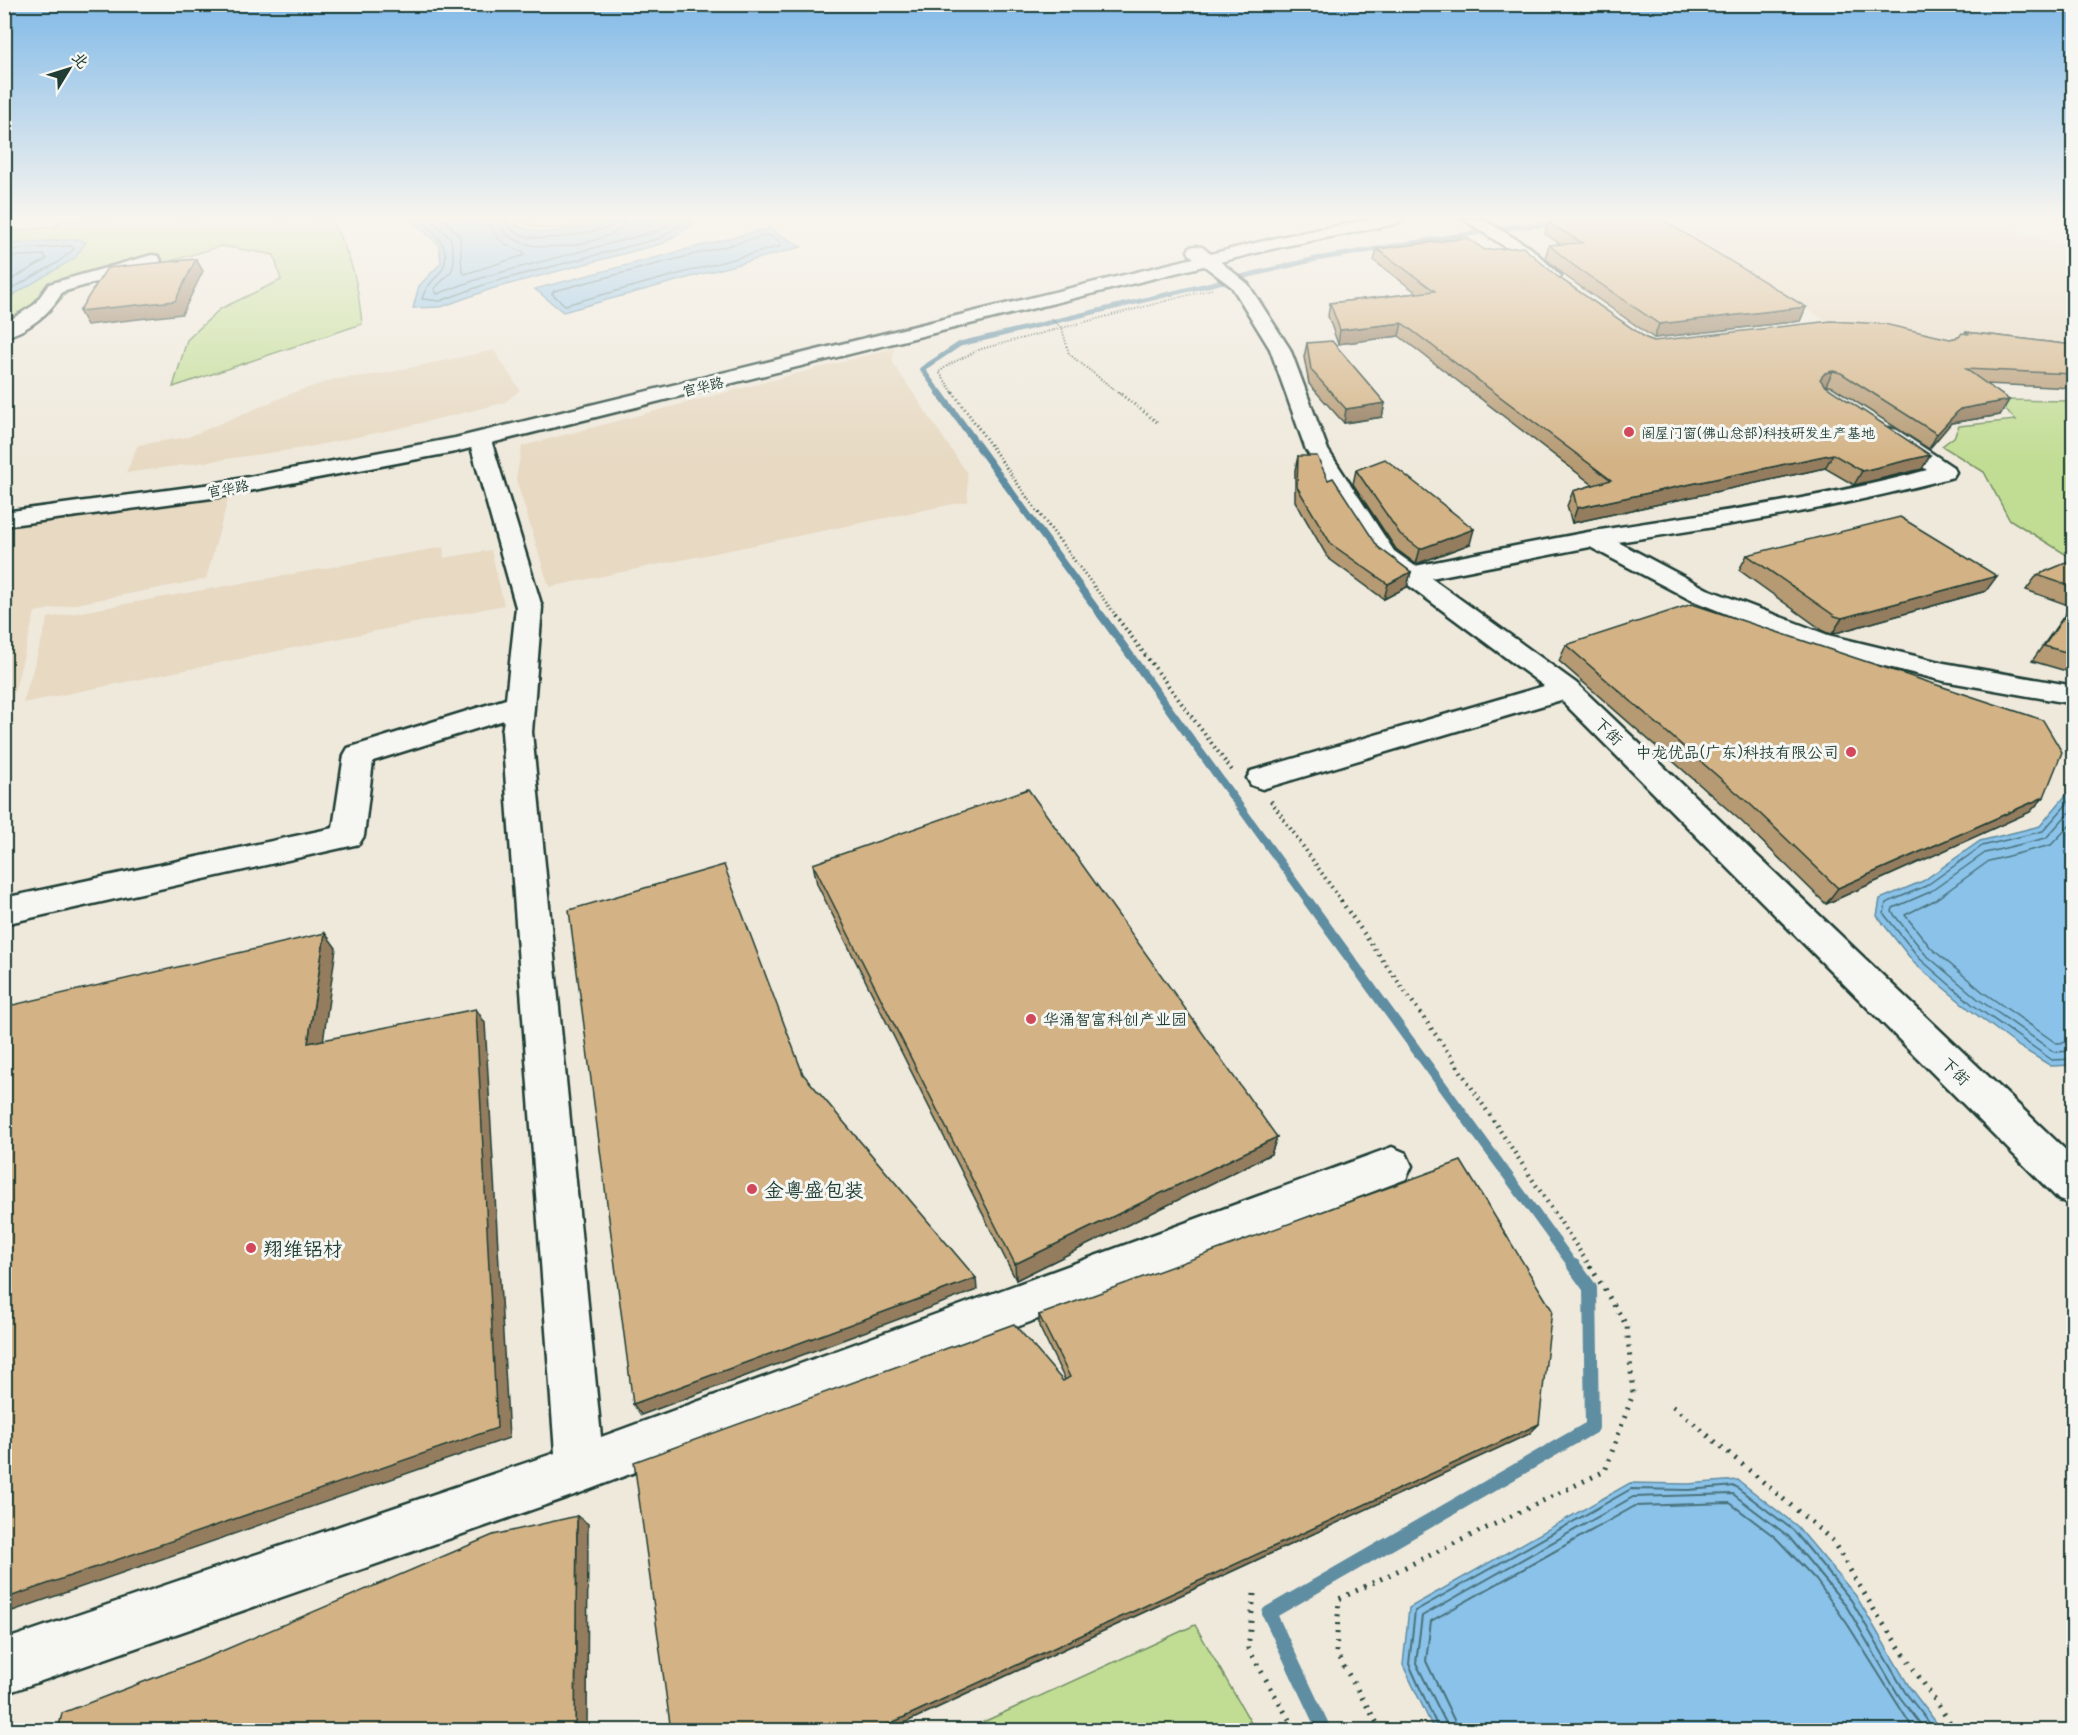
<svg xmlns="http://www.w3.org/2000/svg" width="2078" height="1735" viewBox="0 0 2078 1735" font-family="'Patrick Hand','LXGW WenKai TC',sans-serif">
<rect width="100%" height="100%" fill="#efe9dc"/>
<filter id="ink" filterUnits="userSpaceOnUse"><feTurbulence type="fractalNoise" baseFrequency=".0167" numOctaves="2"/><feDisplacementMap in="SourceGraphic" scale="12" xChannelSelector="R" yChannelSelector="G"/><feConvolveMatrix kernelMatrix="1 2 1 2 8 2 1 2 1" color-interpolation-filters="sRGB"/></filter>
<g filter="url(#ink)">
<g fill="#e7d9c2">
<path d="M1760 219H1978L2073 248V351L2002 345 1822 319 1676 224 1693 220Z"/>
<path d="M894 348 893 363 967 473 968 501 549 587 516 479 522 446Z"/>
<path d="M494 350 520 390 504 403 400 428 304 448 126 473 138 445 188 437 295 392 335 379 380 374Z"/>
<path d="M229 496 206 579 35 612 12 701 5 702V527Z"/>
<path d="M443 547 444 558 491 550 504 605 23 703 48 618Z"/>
</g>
<g fill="#c1dd94" stroke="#708d64" stroke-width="1.5">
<path d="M63 219H336L332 223C353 258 358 284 362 324L173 387 187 340 220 309 281 280 274 255 222 246 82 287 67 293 45 316 5 338 4 232 56 227Z"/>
<path d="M517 219H608C577 225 545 237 517 219Z"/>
<path d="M1996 400 2073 401V559L2009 519 1984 472 1942 446 1954 437 1959 426 2016 420Z"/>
<path d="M1195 1625 1255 1730H966Z"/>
</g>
<g fill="#8ac2e9" stroke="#5f8da1" stroke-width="1.5">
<path d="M411 219H508C545 247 583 222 624 219 647 216 671 219 694 219L689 227 664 243 491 289 441 307 413 308 419 286 441 263 439 245Z"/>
<path d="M769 228 801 247 563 312 535 289Z"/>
<path d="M77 239 86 242 75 258 5 300V244Z"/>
<path d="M2072 788 2073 1065 2051 1066 2018 1046 1969 1009 1915 964 1877 916 1880 899 1923 881 1980 841 2040 826Z"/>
<path d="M1738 1480 1797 1526 1856 1596 1910 1688 1942 1730H1434L1403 1665 1409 1608 1630 1483 1688 1484Z"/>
</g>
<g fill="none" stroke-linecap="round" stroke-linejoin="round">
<g stroke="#4a727c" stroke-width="1.5">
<path d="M420 219C437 234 457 253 438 275 431 283 425 288 422 299L440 301 489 283 661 238 687 219"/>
<path d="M431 219 451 239 454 262 451 272 434 289 437 294 487 276 658 231 677 219"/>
<path d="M444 219 460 237 462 271 465 274 525 255 524 252C507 246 492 239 489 219"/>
<path d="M498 219C509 262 596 247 622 228L624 219"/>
<path d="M505 219C516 253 586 232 611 227L615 224 616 219"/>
<path d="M768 235 780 241 781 246 565 305 552 294 554 291Z"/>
<path d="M4 250 71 246 74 249 57 263 4 293"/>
<path d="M4 257 44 255 47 259 4 284"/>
<path d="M2074 796 2043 831 1982 846 1926 886 1886 903 1884 914 1920 959 1973 1005 2052 1060 2074 1059"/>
<path d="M2074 807 2046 838 1985 853 1930 892 1893 908 1892 912 1925 954 1978 999 2054 1052 2074 1051"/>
<path d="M2074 821 2051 845 1989 861 1935 900 1905 915 1931 948 1983 992 2056 1043 2074 1042"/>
</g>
<g stroke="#4a727c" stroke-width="2">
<path d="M1439 1730 1409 1664 1415 1611 1631 1489 1688 1490 1735 1486 1793 1530 1851 1600 1905 1692 1935 1730"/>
<path d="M1447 1730 1446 1723 1416 1663 1422 1616 1633 1497 1733 1494 1788 1536 1845 1604 1899 1696 1925 1730"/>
<path d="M1456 1730 1454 1720 1426 1661 1431 1621 1635 1506 1730 1503 1775 1537 1816 1580 1848 1625 1914 1730"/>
</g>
<path stroke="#5f8da1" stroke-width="5" d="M940 394 922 369 960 344 1316 259 1511 227 1558 224"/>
<path stroke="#5f8da1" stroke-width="7" d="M939 392 1102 617"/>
<path stroke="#5f8da1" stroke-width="8" d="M1101 615 1309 902"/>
<path stroke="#5f8da1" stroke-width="10" d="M1308 901 1575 1268"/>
<path stroke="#5f8da1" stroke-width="14" d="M1324 1730 1269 1613 1592 1427 1590 1288 1574 1266"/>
<g stroke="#1f3d34" stroke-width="5">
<g id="street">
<path d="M1463 219H1482L1531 248 1561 276 1558 280H1546L1519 256Z"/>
<path d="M1196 246 1202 247 1248 284 1290 349 1328 450 1394 551 1415 566C1474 554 1534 542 1594 531 1706 513 1818 500 1927 470L1881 440 1878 435 1881 430 1889 428 1897 430 1953 467 1956 472 1953 477C1843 507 1731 525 1618 542L1707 589 1828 635 1944 663 2074 686V704L1944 681 1809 647 1689 599 1590 547 1431 578 1576 683 2074 1158V1205L2059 1200 1561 700 1262 789 1251 785 1247 778 1251 771 1544 686 1376 561 1306 450 1270 349 1232 287 1190 255 1188 251 1190 247Z"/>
<path d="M152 255 158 256 161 260 158 264 62 292C51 313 28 331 4 337V324L34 305 49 284Z"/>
<path d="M480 433 488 435 491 440 542 607 532 732 601 1437 1392 1147 1406 1153 1412 1166 1406 1179 580 1493 4 1694V1640L555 1453 502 732 504 720 373 761 364 836 359 844 4 924V898L333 828 344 755 348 748 506 699 516 607 469 440 472 435Z"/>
</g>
</g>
<g stroke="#1f3d34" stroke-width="5">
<path id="secondary" d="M1373 219H1403L1395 224 1280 247 455 452 212 498 4 526V512L212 484 455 438 1280 237Z"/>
</g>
<g stroke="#1f3d34" stroke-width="2" stroke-dasharray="1 2" stroke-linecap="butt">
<path d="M1051 319 1062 328 1069 354 1120 394"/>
<path d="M954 394 939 372 950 364 981 349 1212 289"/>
</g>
<g stroke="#1f3d34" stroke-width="3" stroke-dasharray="1 3" stroke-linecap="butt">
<path d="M953 392 1029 500 1117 617"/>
<path d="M1118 392 1157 422"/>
</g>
<g stroke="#1f3d34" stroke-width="4" stroke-dasharray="1.5 4" stroke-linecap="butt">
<path d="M1115 615 1234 773"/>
<path d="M1271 801 1342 902"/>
</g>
<path stroke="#1f3d34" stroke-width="4.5" stroke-dasharray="1.5 5" stroke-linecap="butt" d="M1341 901 1450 1055 1591 1268"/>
<g stroke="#1f3d34" stroke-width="5" stroke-dasharray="2 7" stroke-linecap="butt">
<path d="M1673 1406 1832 1540 1876 1613 1955 1730"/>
<path d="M1254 1594 1248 1648 1295 1730"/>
<path d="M1381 1730 1336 1653 1339 1599 1605 1471 1633 1394 1627 1326 1590 1266"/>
</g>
<use href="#street" fill="#f6f6f2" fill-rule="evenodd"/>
<use href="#secondary" fill="#f6f6f2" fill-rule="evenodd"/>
</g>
<g fill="#b59a73" stroke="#1f3d34" stroke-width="1.5">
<path d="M1548 222 1806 307 1800 321 1654 338 1568 278 1545 258 1549 245 1560 244 1545 234Z"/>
<path d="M1377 249 1485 250 1558 277 1646 338 1654 341 1950 339 1959 337 1965 333 1966 332 2073 345V388L1986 384 2009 400 2000 415 1951 423 1929 449 1833 387 1824 385 1922 469 1854 485 1825 468 1572 523 1567 506 1573 491 1593 485 1399 336 1338 344 1328 316 1330 303 1417 293 1374 261Z"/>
<path d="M1307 343 1385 403 1382 417 1344 423 1309 384 1304 357Z"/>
<path d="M1298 456 1328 480 1378 547 1411 572 1407 587 1384 599 1328 558 1295 501V470Z"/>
<path d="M1356 470 1470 544 1416 564 1396 549 1353 484Z"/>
<path d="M1747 555 1986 591 1832 634 1825 632 1739 570Z"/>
<path d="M2073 560V673L2032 661 2071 606 2026 590 2037 575Z"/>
<path d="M1566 645 2044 797 2030 812 1826 904 1741 821 1559 661Z"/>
<path d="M813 864 1277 1137 1271 1154 1016 1280 817 884Z"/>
<path d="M1039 1315 1539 1424 1529 1434 887 1731H671L1065 1380 1039 1326Z"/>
</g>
<g fill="#947d5e" stroke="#1f3d34" stroke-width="1.5">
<path d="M196 259 203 271 182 314 87 325 79 311Z"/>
<path d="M1806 307 1800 321 1654 338 1659 324Z"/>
<path d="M1402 323 1399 336 1338 344 1340 330Z"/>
<path d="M1833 371 1826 385 1817 387 1820 379 1825 373Z"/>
<path d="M2009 400 2000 415 1951 423 1929 449 1937 434 1960 409Z"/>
<path d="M1385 403 1382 417 1344 423 1346 409Z"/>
<path d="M1833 454 1825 468 1572 523 1577 508Z"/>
<path d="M1930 455 1922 469 1854 485 1862 471Z"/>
<path d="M1474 529 1470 544 1416 564 1420 549Z"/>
<path d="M1411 572 1407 587 1384 599 1388 584Z"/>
<path d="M1997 576 1986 591 1832 634 1842 618Z"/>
<path d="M2044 797 2030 812 1826 904 1838 888Z"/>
<path d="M325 933 336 948 321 1057 308 1043Z"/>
<path d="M476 1009 485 1023 509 1438 4 1614V1599Z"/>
<path d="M1277 1137 1271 1154 1016 1280 1015 1264Z"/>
<path d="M976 1278 977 1290 641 1415 633 1404Z"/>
<path d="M1539 1424 1529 1434 887 1731H874Z"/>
<path d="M577 1516 588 1524 587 1731H575Z"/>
</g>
<g fill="#d3b386" stroke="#1f3d34" stroke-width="1.5">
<path d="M1578 219H1661L1806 307 1659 324 1573 265 1549 245 1582 243 1548 222Z"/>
<path d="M1467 238 1485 250 1523 247 1558 277 1646 338 1654 341 1831 321 1884 324 1950 339 1959 337 1962 333 1968 334 1966 332 2073 345V374L1966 369 2009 400 1960 409 1937 434 1841 373 1833 371 1825 373 1820 379 1824 385 1930 455 1862 471 1833 454 1577 508 1573 491 1611 480 1402 323 1340 330 1330 303 1435 291 1377 249Z"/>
<path d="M196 259 175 301 79 311 107 268Z"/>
<path d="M1332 341 1385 403 1346 409 1311 370 1307 343Z"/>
<path d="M1298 456H1317L1328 480 1333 478 1378 547 1411 572 1388 584 1331 544 1297 487Z"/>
<path d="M1385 459 1474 529 1420 549 1400 534 1356 470Z"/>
<path d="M1900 517 1997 576 1842 618 1835 616 1747 555Z"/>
<path d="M2073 560V587L2037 575Z"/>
<path d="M1692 604 2043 720 2062 752 2044 797 1838 888 1751 805 1566 645Z"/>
<path d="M2073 604V654L2044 646Z"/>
<path d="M1028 789 1277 1137 1015 1264 813 864Z"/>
<path d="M724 865 803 1074 976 1278 633 1404 569 910Z"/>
<path d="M325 933 308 1043 476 1009 497 1428 4 1599V1007Z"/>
<path d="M1461 1161 1552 1310 1539 1424 874 1731H671L634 1462 1014 1324 1063 1381 1070 1377 1039 1315Z"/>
<path d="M577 1516 575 1731H58L62 1713 201 1660 493 1535Z"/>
</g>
</g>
<linearGradient id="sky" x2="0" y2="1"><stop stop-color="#82bae8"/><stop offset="0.47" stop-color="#f8f5ef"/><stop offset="1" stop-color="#f8f5ef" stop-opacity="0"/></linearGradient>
<rect width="2078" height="462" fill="url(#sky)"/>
<g fill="#d1495b" stroke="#f6f6f2" stroke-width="2">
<circle cx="1629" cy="432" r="6"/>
<circle cx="1851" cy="752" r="6"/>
<circle cx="1031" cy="1019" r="6"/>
<circle cx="752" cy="1189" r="6"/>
<circle cx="251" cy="1248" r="6"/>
</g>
<g text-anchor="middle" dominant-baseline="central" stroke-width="6" stroke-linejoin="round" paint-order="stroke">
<g font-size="14" fill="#1f3d34" stroke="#f6f6f2">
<text transform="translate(703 386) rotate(-14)">官华路</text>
<text transform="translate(228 488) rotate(-10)">官华路</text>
</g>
<g font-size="14" fill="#1f3d34" stroke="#f6f6f2" text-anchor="start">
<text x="1641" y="432">阁屋门窗(佛山总部)科技研发生产基地</text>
</g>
<g font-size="16" fill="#1f3d34" stroke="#f6f6f2">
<text transform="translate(1609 731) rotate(44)">下街</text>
<text transform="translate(1956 1071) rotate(44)">下街</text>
</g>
<g font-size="16" fill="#1f3d34" stroke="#f6f6f2" text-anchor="end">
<text x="1839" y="752">中龙优品(广东)科技有限公司</text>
<text x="1043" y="1019" text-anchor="start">华涌智富科创产业园</text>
</g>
<g font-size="20" fill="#1f3d34" stroke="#f6f6f2" text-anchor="start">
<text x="764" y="1189">金粤盛包装</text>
<text x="263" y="1248">翔维铝材</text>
</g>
</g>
<rect width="2078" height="1735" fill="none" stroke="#f6f6f2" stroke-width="24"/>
<rect x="12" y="12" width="2054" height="1711" fill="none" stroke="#1f3d34" stroke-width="2" filter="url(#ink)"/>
<g transform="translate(69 69) rotate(52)" stroke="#f6f6f2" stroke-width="4.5" paint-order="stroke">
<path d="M0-4.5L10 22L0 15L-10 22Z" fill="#1f3d34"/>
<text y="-9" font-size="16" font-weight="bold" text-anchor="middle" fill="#1f3d34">北</text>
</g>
</svg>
